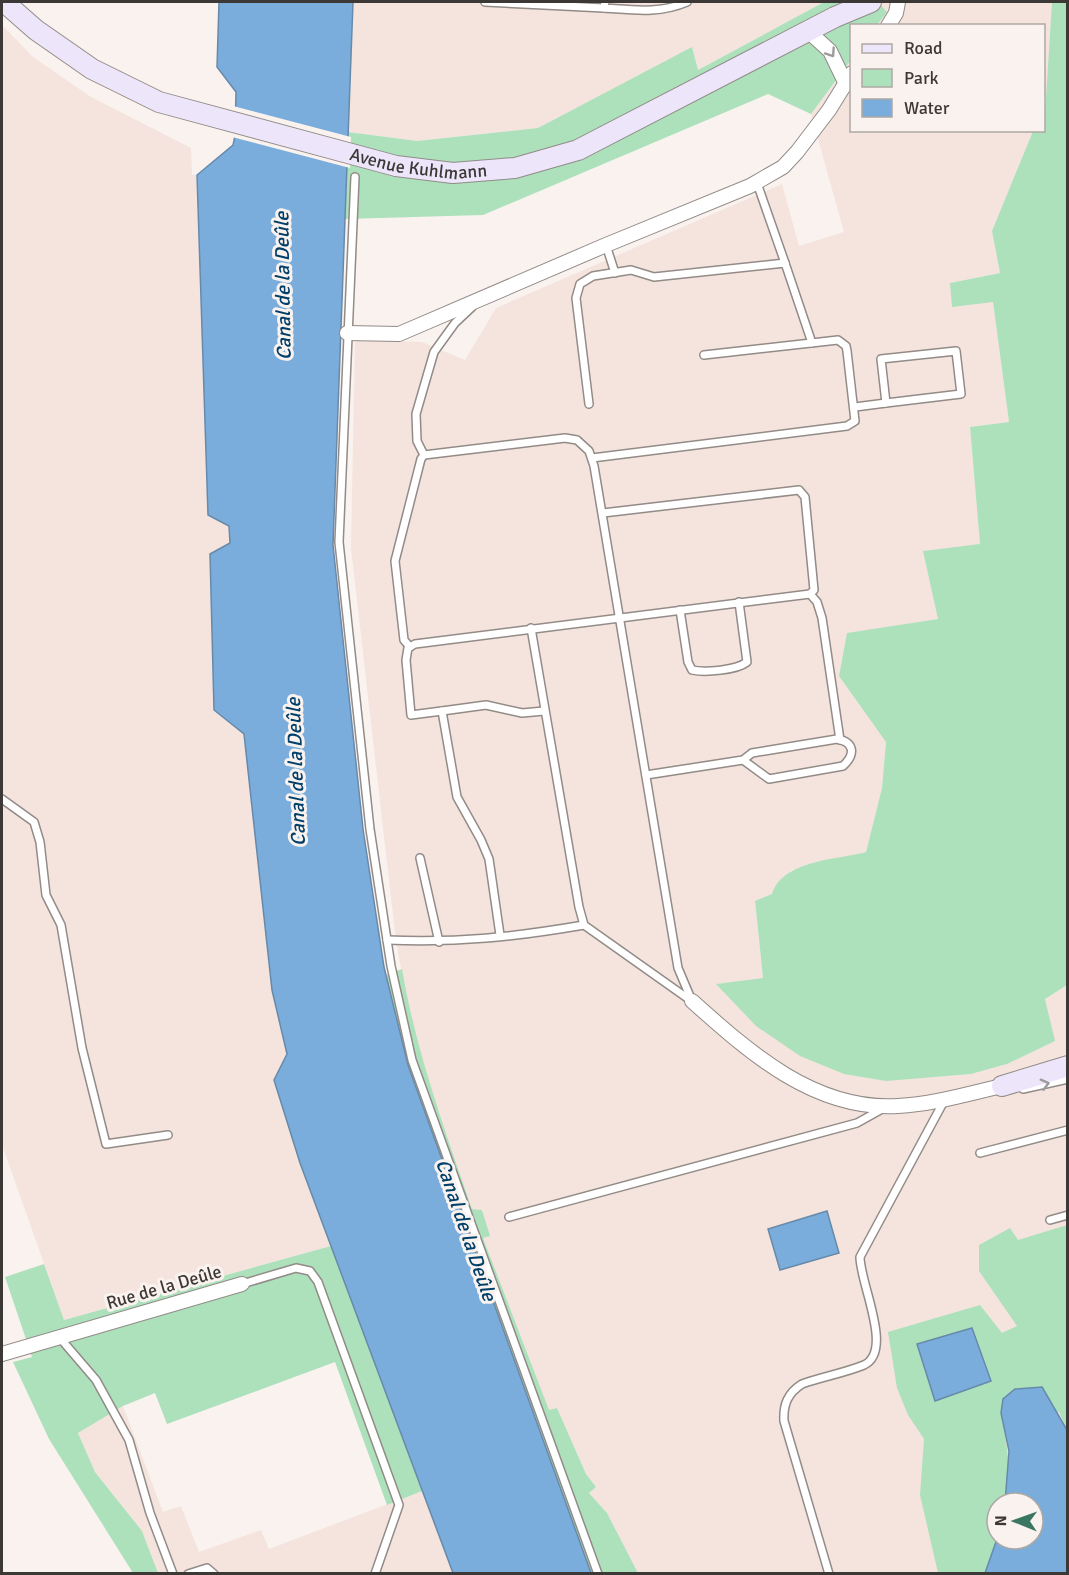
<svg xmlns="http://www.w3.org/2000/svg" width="1069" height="1575" viewBox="0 0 1069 1575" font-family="Signika,sans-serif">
<rect width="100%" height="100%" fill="#faf2ee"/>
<g fill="#f4e4dd" fill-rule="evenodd">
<path d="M353 2H824L698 70 692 48 538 128 417 141 348 132Z"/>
<path d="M878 2H1052L1047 96 1044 105V26H877L886 12Z"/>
<path d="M2 25 33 57 91 97 191 148 192 175H197L208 515 229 526 230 544 210 555 244 734 272 990 287 1054 300 1163 331 1246 64 1320 2 1145Z"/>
<path d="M851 60 852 130 1033 131 992 231 1000 273 950 283 993 302 1009 422 970 427 980 544 938 619 847 634 839 676 886 741 882 788 866 852 792 870 772 894 755 902 763 978 717 984 933 1077 971 1074 1007 1064 1054 1041 1045 999 1067 985V1225L1018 1241 1067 1333V1573H638L607 1513 589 1493 596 1487 586 1474 557 1408 549 1411 483 1238V1210L472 1209 431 1089 410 1018 396 941 351 548 355 340 422 342 465 360 496 308 782 184 799 246 844 232 811 114ZM997 1503H1033V1539H997Z"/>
<path d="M123 1406 163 1512 181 1506 199 1552 261 1530 269 1549 422 1491 453 1573H158L142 1531 95 1472 78 1433Z"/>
</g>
<g fill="#ace1bc">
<path d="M824 2H878L887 12 877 25 852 26 851 60 811 114 768 94 483 215 345 219 348 132 417 141 538 128 692 47 698 70Z"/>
<path d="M1052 2H1068L1067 985 1045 999 1055 1041 1007 1064 971 1074 886 1081 844 1074 800 1056 756 1026 716 984 763 978 755 901 772 894C783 860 836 860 866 852L882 788 886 742 839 676 847 633 938 619 923 551 980 544 970 427 1009 422 993 302 952 307 950 283 1000 273 992 231 1033 131 1044 130Z"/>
<path d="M402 969C416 1052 445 1130 472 1209L482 1210 490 1236 483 1238 549 1410 557 1408 586 1474 596 1487 589 1493 607 1513 638 1573H591L408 1065 386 975Z"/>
<path d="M1067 1225V1430L1059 1412 1001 1413C1007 1443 1012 1473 1005 1503H997V1539L985 1573H938L920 1495 924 1439 908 1415 897 1388 888 1332 980 1305 1002 1333 1017 1326 979 1271V1245L1010 1228 1018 1240Z"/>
<path d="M331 1246 422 1491 387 1505 335 1362 167 1424 155 1393 123 1406 78 1433 95 1472 142 1531 158 1573H133L49 1439 13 1362 32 1357 5 1277 44 1264 64 1320Z"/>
</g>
<g fill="#7aaddb" stroke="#678aaa" stroke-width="1.5">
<path d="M219 2H353L333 545 363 829 384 967 408 1065 591 1573H453L300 1163 274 1080 287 1054 272 990 244 734 214 710 210 554 230 543 229 526 208 515 197 175 233 145 235 136 236 92 217 67Z"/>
<path d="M827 1211 839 1253 780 1270 768 1229Z"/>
<path d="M972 1328 991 1381 935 1401 917 1344Z"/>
<path d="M1042 1387 1067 1430V1573H985L997 1539H1033V1503H1005L1009 1451 1001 1413 1003 1399 1015 1389Z"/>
</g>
<path fill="#faf2ee" d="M233 106 351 137 350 168 232 137Z"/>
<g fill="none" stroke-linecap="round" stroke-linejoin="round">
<g stroke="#928b87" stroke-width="10">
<g id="lane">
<path d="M485 2 604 8"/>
<path d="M605 2 604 8C634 10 659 14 687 2"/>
<path d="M355 177 339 542 370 829 391 966 412 1060 598 1574"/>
<path d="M757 183 785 263"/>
<path d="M606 245 615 273"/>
<path d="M956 351 961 394 886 403 881 359Z"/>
<path d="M589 404 576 298 580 284 593 276 631 270 654 277 785 263 812 343"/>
<path d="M855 407 886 403"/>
<path d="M424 455 417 441 416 414 434 352 455 323 472 307"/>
<path d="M592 458 847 426 855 421 847 351 846 346 838 340 704 355"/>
<path d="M810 594 817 602 822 618 840 740"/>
<path d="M680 610 688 662 692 670C705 673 737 670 747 662L739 602"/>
<path d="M531 628 579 907 584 925 690 1000"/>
<path d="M410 647 404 640 395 561 421 459 424 455 565 438 577 440 589 451 594 466 678 968 692 1001"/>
<path d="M442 711 486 705 522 713 544 711"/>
<path d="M646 775 743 760 769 779 843 766C856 754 854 742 837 739L752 753 743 760"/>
<path d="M2 799 34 822 40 842 46 895 61 925 82 1048 106 1144 168 1135"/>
<path d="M420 858 439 942"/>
<path d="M500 935 489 859 481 840 457 797 442 711 411 715 406 660 408 648 415 644 810 594 814 590 805 497 799 490 603 513"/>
<path d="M387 940C458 943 514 937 584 925"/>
<path d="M1023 1089 1068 1079"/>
<path d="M980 1153 1068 1130"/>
<path d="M509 1217 857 1123 884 1108"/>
<path d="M1050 1220 1068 1215"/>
<path d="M242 1284 296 1268 310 1271 318 1282 399 1505 375 1574"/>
<path d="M60 1338 96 1380 129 1440 150 1513 173 1574"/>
<path d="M188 1574 207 1568 214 1574"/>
<path d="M829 1574 784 1421C783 1404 788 1393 802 1384 822 1377 844 1373 864 1365 894 1351 860 1284 860 1257L944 1101"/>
</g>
</g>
<g stroke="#928b87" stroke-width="16">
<g id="street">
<path d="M888 26 896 13 898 2"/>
<path d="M808 31 830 51 845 82"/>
<path d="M347 333 399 334 606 245 750 186 783 167 797 152 829 110 852 73"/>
<path d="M692 1001C750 1053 815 1111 898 1106 934 1104 967 1094 1002 1086"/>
<path d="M2 1354 242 1284"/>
</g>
</g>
<g stroke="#928b87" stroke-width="22">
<g id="secondary">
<path id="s1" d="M4 2 36 30 92 69 159 102 396 166 453 173 515 168 578 150 835 17 871 2"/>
<path d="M1002 1086 1068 1066"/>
</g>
</g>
<use href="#lane" stroke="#fff" stroke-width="7"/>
<use href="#street" stroke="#fff" stroke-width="14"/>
<use href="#secondary" stroke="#ede6fb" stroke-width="20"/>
</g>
<defs><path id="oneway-chevron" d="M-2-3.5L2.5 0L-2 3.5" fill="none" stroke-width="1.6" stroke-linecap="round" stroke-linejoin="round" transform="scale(1.5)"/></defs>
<g stroke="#9d9c9a">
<use href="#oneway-chevron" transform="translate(831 53) rotate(56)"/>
<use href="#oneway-chevron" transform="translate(1045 1084) rotate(-15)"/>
</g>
<g text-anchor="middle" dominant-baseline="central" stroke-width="6" stroke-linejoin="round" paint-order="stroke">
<g font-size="18" fill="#3b3836" stroke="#faf2ee">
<text stroke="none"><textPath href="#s1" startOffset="453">Avenue Kuhlmann</textPath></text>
<text transform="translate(164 1287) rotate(-16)">Rue de la Deûle</text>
</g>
<g font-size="20" font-style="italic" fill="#003f69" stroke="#faf2ee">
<text transform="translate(283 286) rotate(-91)">Canal de la Deûle</text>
<text transform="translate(296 772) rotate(-92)">Canal de la Deûle</text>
<text transform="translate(466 1230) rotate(71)">Canal de la Deûle</text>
</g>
</g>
<rect width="1069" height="1575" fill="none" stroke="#3b3836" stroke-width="6"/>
<rect x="850" y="24" width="195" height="108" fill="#faf2ee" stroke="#aea8a4" stroke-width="1.5"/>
<rect x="862" y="44" width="30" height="9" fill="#ede6fb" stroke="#aea8a4" stroke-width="1.5"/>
<text x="904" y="54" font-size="18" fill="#3b3836">Road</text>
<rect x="862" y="69" width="30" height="18" fill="#ace1bc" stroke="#aea8a4" stroke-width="1.5"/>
<text x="904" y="84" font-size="18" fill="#3b3836">Park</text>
<rect x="862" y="99" width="30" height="18" fill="#7aaddb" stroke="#aea8a4" stroke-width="1.5"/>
<text x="904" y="114" font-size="18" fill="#3b3836">Water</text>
<g transform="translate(1015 1521) rotate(271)"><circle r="28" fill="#faf2ee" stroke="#aea8a4" stroke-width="1.5"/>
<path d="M0-4.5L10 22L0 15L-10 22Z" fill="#3a7661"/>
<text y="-9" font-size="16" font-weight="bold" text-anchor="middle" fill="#3b3836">N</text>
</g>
</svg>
